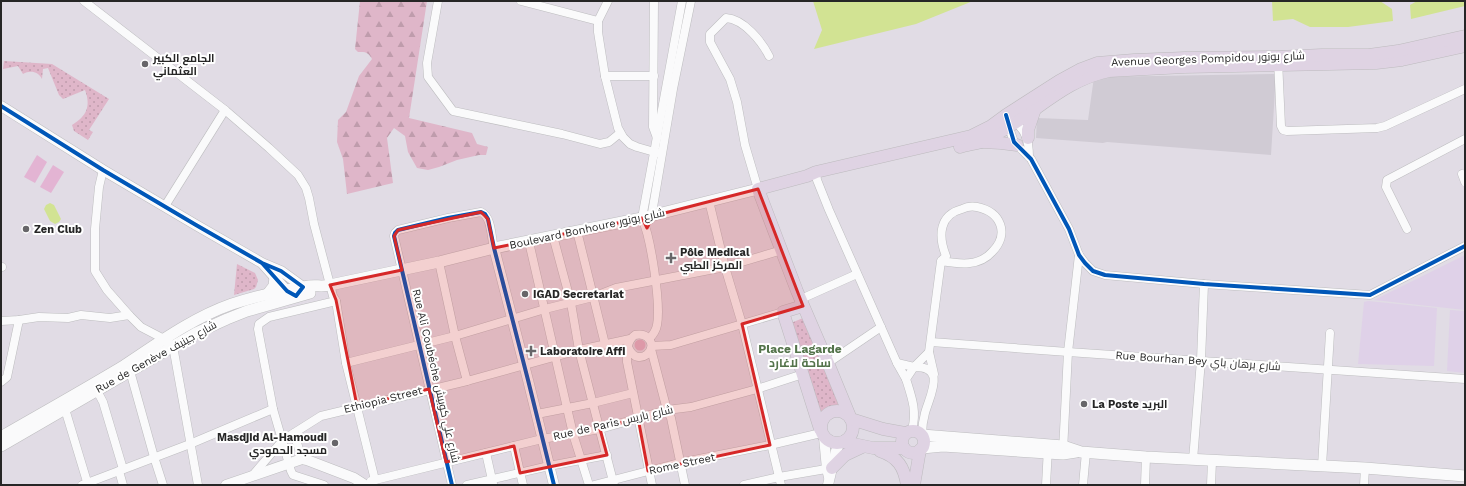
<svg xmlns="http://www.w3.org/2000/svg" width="1466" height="486" viewBox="0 0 1466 486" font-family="'Work Sans',Cairo,sans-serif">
<defs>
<pattern id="grass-dots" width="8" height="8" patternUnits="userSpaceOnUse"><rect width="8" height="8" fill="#dfb6c9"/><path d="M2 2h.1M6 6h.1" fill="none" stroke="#bf9cac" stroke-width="1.8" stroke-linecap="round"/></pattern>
<pattern id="forest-firs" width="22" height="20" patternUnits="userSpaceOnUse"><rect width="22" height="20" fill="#dfb6c9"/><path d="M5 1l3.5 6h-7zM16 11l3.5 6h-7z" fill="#bf9cac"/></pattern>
</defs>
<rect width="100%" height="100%" fill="#e1dce5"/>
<g fill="#dfd1e8">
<path d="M1465 255V310L1374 300Z"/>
<path d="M1368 301 1437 308 1434 366 1358 364 1364 302Z"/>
<path d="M1450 310 1465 311V373L1447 371Z"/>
</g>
<g fill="url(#grass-dots)">
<path d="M4 61 52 64 109 99 89 130 93 132 88 140 74 131 72 125C87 116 91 106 85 90L63 99 59 95 48 68 43 69 42 79C38 71 30 70 23 74L18 66 3 69Z"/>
<path d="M237 264 255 273 258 280 256 287 254 289 234 295Z"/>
<path d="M803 318 841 405 829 406 820 413 791 323Z"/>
</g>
<path fill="url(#forest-firs)" d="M360 1H427L409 118 472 133 477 144 488 147 486 155H479L457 160 439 167 428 170 417 168 408 152 405 136 394 128 387 138 393 183 347 194 343 159 337 142 338 120 346 112 359 76 372 59C368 52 366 52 358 52L355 49Z"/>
<circle fill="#dfb6c9" cx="640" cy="345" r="5.5"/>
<g fill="#e3b4d3">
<path d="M37 155 47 162 35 183 24 177Z"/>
<path d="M53 165 64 172 51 193 40 187Z"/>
</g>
<path fill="#d0cbd4" d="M1276 74 1271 155 1107 142 1103 143 1036 138 1037 118 1088 120 1094 77Z"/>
<g fill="#d2e393">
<path d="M813 1H973L916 24 814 49 822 30Z"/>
<path d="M1272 1H1380L1392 9 1393 21 1348 27H1310L1293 19 1273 21Z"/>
<path d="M1417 1H1465V6L1411 19 1410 5Z"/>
<path d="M50 203 54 205 61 219 59 222 55 224 50 221 44 209 46 205Z"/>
</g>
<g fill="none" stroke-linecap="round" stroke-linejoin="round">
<g stroke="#bdbdbf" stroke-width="9">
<g id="minor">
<path d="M84 1 225 110 269 148 298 175 306 188 309 198 314 224 333 296 336 301 346 363 375 480"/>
<path d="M438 1 427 63 428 77 453 111 562 134 600 144 609 142 620 133"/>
<path d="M521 1 598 21"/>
<path d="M608 1 598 21V32L605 76 618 128 623 137 630 144 637 147 658 153"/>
<path d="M654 1 653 127 657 138"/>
<path d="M1278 60 1281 126 1283 130 1287 131 1377 128 1385 126 1465 89"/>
<path d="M605 76H654"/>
<path d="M1012 120C1026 129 1029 141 1029 157"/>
<path d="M1007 122 1014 142 1031 159 1069 229 1079 255 1085 263 1093 271 1105 275 1204 284 1370 295 1465 246"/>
<path d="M103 170 99 187 95 229V271L107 290 129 315"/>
<path d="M816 172 817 180 829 210 897 363"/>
<path d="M1462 174 1465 182"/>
<path d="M758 189 745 145 737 102 730 79 710 42V34L726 18C744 19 762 42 769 56"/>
<path d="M709 201 725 267 742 324 781 485"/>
<path d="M165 206 225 110"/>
<path d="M651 219 673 89 691 1"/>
<path d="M1407 229 1386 187 1387 180 1465 139"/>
<path d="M577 231 605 344"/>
<path d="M553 236 571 303 579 350 614 485"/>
<path d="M529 242 573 434 589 485"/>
<path d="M439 262 455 336 467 381"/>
<path d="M1 267H2"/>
<path d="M801 299 857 274"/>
<path d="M1 321 19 320 39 317 68 318 81 315 110 318 129 315 141 327 164 339 173 346 198 485"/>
<path d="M649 339C653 335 656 331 657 325 661 304 651 238 642 218L682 1"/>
<path d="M931 342 1068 352 1465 379"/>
<path d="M652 346 671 345 783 312"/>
<path d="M629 349C638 368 661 349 647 337 643 334 640 334 635 335 626 341 627 353 627 362L652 485"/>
<path d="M651 349 667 410 671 418 685 485"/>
<path d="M929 352 941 261 946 256C938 236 939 215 962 209 966 207 972 206 977 207 1001 212 1010 234 992 252 979 267 959 264 941 261"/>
<path d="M346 363 455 336 545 309 593 297 616 288 725 267 782 250"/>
<path d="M828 363 881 327"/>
<path d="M130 371 154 457 163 485"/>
<path d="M906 379 897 363 914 367 929 352 934 374"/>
<path d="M1 382 7 377 19 320"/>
<path d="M95 387 103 402 123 469"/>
<path d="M65 409 88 485"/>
<path d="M537 414 593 403 633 393"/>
<path d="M912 430C917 411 912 398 906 379L914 367C947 366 930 395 925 413 923 420 922 428 922 435"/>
<path d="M294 433 302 459"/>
<path d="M514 446 523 485"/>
<path d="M1063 451 1068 352 1079 255"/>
<path d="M486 453 493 484"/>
<path d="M1193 460 1201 360 1204 284"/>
<path d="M1322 466 1330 333"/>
<path d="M119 471 123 485"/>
<path d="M252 476 283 440 321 416 467 381 579 350 630 339"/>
<path d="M371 481 542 439 600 429 667 410 691 407 757 389 803 374"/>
<path d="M82 485 190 444 273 409"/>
<path d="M324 485 293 475 291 471 273 409 258 329 259 324 269 317 336 301"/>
<path d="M452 485 394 236 395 233 398 230 448 218 481 212C492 217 491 237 494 248"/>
<path d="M467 485 549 466 607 455"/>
<path d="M594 485 679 463 770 445 821 433"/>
<path d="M744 485 779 477 832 468"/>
<path d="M1046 485 1048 448"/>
<path d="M1083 485 1086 452"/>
<path d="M1145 485 1146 457"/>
<path d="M1211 485 1212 461"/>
<path d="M1364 485 1365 468"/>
</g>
</g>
<g stroke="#bdbdbf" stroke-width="11">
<g id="tertiary">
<path d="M1 106 103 170 196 225 262 263 281 271 303 287 296 296 287 291 262 263"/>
<path d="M494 248 528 380 554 485"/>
<path d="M824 437 827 469 829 477"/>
<path d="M226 485 302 459 307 460 354 478 365 485"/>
<path d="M828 485 836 451 839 444"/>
</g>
</g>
<g stroke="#bdbdbf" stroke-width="12">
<g id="secondary">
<path d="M267 295 274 286 275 277"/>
<path d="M922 435 1063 446 1081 452 1146 457 1365 468 1465 476"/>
<path d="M1 437C41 414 82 391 122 367 157 344 192 318 232 304 257 296 283 290 309 286 316 285 323 287 330 285L439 262 494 248 642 218 758 189"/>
<path d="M1 446 196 333 227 319 247 311 310 293"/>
<path d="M922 448 943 446 1063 454 1076 452"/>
</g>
</g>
<g stroke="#bdbbbe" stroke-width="13">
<g id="primary">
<path d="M1028 138V130L1035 109"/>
<path d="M982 142 1001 143 1017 145"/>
<path d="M960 147C967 145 974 144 981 142 987 140 994 136 1000 132 1038 111 1065 80 1109 71L1184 67 1376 63 1402 60 1465 46"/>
<path d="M803 306 783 312 820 429"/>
<circle cx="837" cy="427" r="16"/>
<circle cx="913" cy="442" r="11"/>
<path d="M905 433 883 429 851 419 828 363 797 291 758 189 807 176 816 172 971 136 991 126 1006 115 1059 81 1081 69 1097 63 1134 60 1185 58 1277 57 1322 55H1369L1398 51 1465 36"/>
<path d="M844 442 873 448H904"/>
<path d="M880 451C898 457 904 467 907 485"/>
<path d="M832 468 845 455 862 447"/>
<path d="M914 485 920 450"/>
</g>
</g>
<use href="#minor" stroke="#fafafb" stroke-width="8"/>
<use href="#tertiary" stroke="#fafafb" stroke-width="10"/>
<use href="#secondary" stroke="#fafafb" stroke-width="11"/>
<use href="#primary" stroke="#dfd3e3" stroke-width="12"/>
<g stroke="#fff" stroke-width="6">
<g id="cycleway">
<path d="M1 106 103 170 196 225 262 263 281 271 303 287 296 296 287 291 262 263"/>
<path d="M1006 115 1014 142 1031 159 1069 229 1079 255 1085 263 1093 271 1105 275 1204 284 1370 295 1465 246"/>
<path d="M452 485 394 236 395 233 398 230 448 218 481 212 485 214 488 219 494 248 528 380 554 485"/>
</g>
</g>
<use href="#cycleway" stroke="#0057b8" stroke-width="4"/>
</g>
<path fill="#d62828" fill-opacity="0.2" stroke="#d62828" stroke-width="3" stroke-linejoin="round" d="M758 189 803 306 742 324 770 445 648 471 638 418 600 429 607 455 520 473 514 446 446 462 429 389 357 406 336 300 330 285 402 270 394 236 398 230 481 212 488 219 494 248 642 218 647 228 653 216Z"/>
<g fill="#676669" stroke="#fff" stroke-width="1.5">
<circle cx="145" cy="64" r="4"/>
<circle cx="26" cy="229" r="4"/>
<path d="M669 252h4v4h4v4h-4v4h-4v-4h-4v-4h4z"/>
<circle cx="525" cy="294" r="4"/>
<path d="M529 345h4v4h4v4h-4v4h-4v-4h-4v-4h4z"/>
<circle cx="1084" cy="404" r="4"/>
<circle cx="335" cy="443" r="4"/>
</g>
<g text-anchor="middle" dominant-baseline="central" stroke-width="4" stroke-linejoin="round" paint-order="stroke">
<g font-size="11" font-weight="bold" fill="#262626" stroke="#fff" text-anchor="start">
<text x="153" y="58">الجامع الكبير<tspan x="153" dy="13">العثماني</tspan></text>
<text x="34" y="229">Zen Club</text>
<text x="680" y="252">Pôle Medical<tspan x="680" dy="13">المركز الطبي</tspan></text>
<text x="533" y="294">IGAD Secretariat</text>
<text x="540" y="351">Laboratoire Affi</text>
<text x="1092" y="404">La Poste البريد</text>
<text x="327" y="437" text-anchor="end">Masdjid Al-Hamoudi<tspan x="327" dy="13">مسجد الحمودي</tspan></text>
</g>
<g font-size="11" fill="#262626" stroke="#fff">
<text transform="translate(1208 59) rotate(-2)">Avenue Georges Pompidou شارع بونور</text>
<text transform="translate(587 229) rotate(-12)">Boulevard Bonhoure شارع بونور</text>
<text transform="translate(156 357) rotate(-29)">Rue de Genève شارع جينيف</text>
<text transform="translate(1198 361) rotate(4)">Rue Bourhan Bey شارع برهان باي</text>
<text transform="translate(436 376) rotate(77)">Rue Ali Coubéche شارع علي كوبيش</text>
<text transform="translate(383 400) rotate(-14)">Ethiopia Street</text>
<text transform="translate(613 423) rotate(-13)">Rue de Paris شارع باريس</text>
<text transform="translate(682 464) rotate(-12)">Rome Street</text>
</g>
<g font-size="12" font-weight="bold" fill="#53734a" stroke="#fff">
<text x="800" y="349">Place Lagarde<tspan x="800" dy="14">ساحة لاغارد</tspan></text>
</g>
</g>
<rect width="1466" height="486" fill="none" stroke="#262626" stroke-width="4"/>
</svg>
